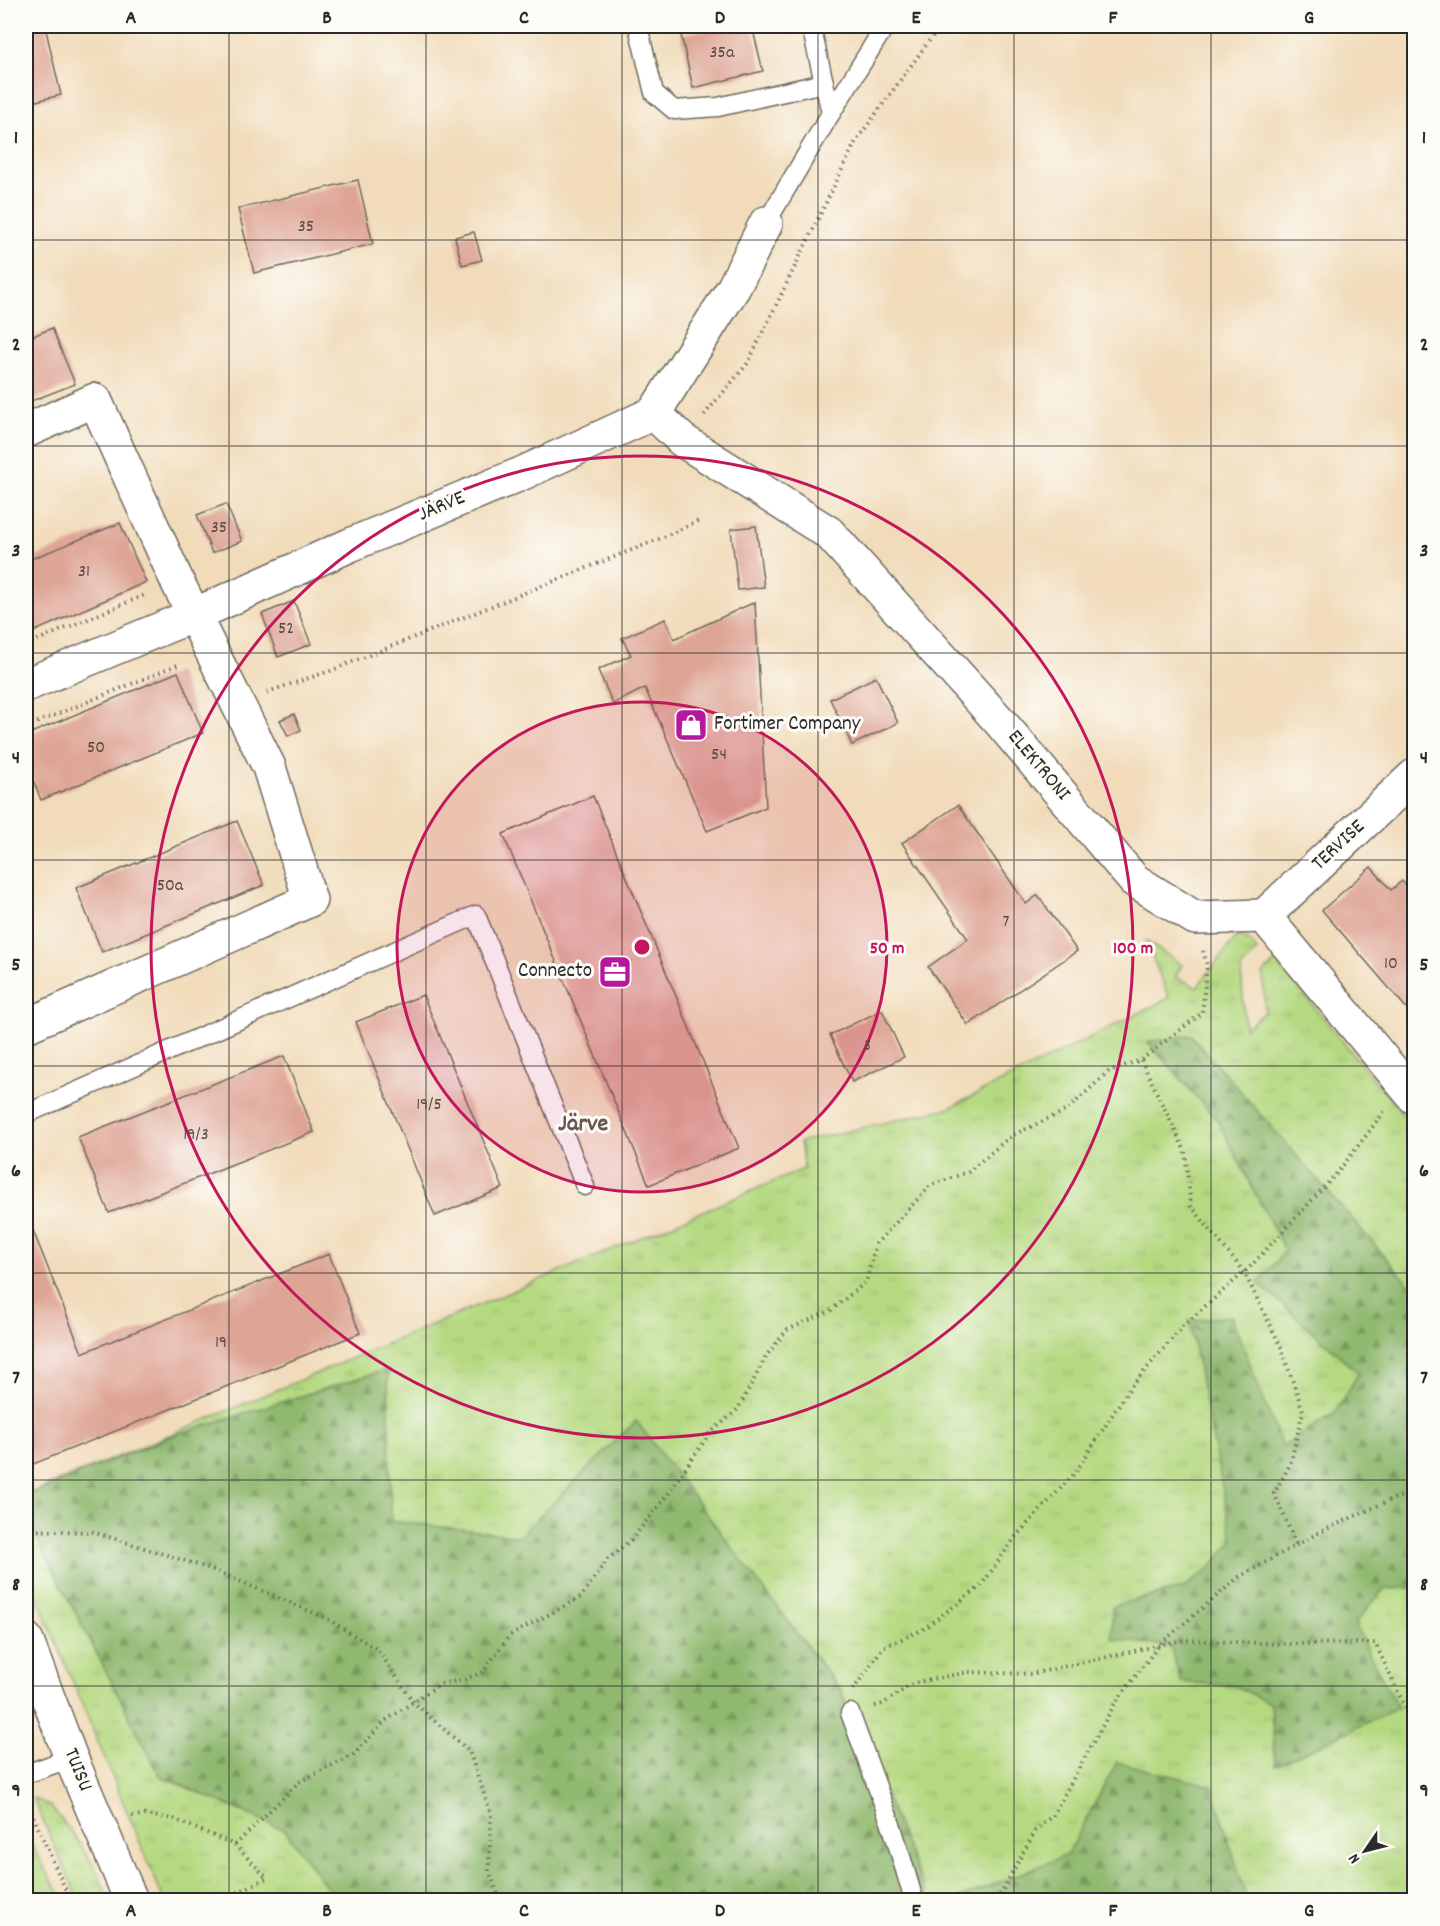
<svg xmlns="http://www.w3.org/2000/svg" width="1440" height="1926" viewBox="0 0 1440 1926" font-family="Dekko,sans-serif">
<defs>
<pattern id="grass-tufts" width="24" height="20" patternUnits="userSpaceOnUse" patternTransform="scale(1.5)"><rect width="24" height="20" fill="#b5d981"/><path d="M3 7l-1-3M5 7V3M7 7l1-3M15 17l-1-3M17 17v-4M19 17l1-3" fill="none" stroke="#9cba70"/></pattern>
<pattern id="forest-firs" width="22" height="20" patternUnits="userSpaceOnUse" patternTransform="scale(1.5)"><rect width="22" height="20" fill="#90b96f"/><path d="M5 1l3.5 6h-7zM16 11l3.5 6h-7z" fill="#76975b"/></pattern>
</defs>
<rect width="100%" height="100%" fill="#fdfcf7"/>
<filter id="ink" filterUnits="userSpaceOnUse"><feTurbulence type="fractalNoise" baseFrequency=".0167" numOctaves="2"/><feDisplacementMap in="SourceGraphic" scale="12" xChannelSelector="R" yChannelSelector="G"/><feConvolveMatrix kernelMatrix="1 2 1 2 8 2 1 2 1" color-interpolation-filters="sRGB"/></filter>
<filter id="wash" filterUnits="userSpaceOnUse"><feTurbulence type="fractalNoise" baseFrequency=".008" numOctaves="4" result="noise"/><feDisplacementMap in="SourceGraphic" scale="24" xChannelSelector="R" yChannelSelector="G"/><feGaussianBlur stdDeviation="1.35" result="paint"/><feColorMatrix in="noise" values="0 0 0 0 0 0 0 0 0 0 0 0 0 0 0 0 0 1.4 0 .05"/><feComposite in="paint" operator="in"/></filter>
<g filter="url(#wash)">
<rect width="100%" height="100%" fill="#f1dbba"/>
<g fill="url(#grass-tufts)" stroke="#708256" stroke-width="1.5">
<path d="M1238 935 1251 942 1257 951 1241 969 1245 1028 1265 1012 1263 974 1276 961 1414 1128V1703L1405 1707 1414 1737V1900H164L26 1570V1495L804 1169 800 1142 949 1108 1169 998 1146 941 1182 965 1175 977 1197 987Z"/>
<path d="M33 1798 50 1806 75 1836 98 1873 109 1900H79Z"/>
<path d="M26 1835 62 1898 55 1900H26Z"/>
</g>
<g fill="url(#forest-firs)" stroke="#5e724d" stroke-width="1.5">
<path d="M1191 1035 1414 1290V1588L1384 1589 1355 1623 1363 1642 1398 1708 1275 1766 1271 1704 1236 1686 1181 1682 1170 1646 1112 1639V1606L1183 1588 1208 1570 1233 1541 1189 1321 1231 1316 1282 1446 1334 1414 1359 1373 1258 1283 1285 1251 1218 1121 1148 1042Z"/>
<path d="M388 1369 391 1521 520 1536 636 1421 841 1691 929 1900H336L285 1830 160 1776 26 1517V1496L171 1436Z"/>
<path d="M1117 1762 1212 1786 1247 1900H955L1067 1855Z"/>
</g>
<g id="blocks">
<g fill="#dea595">
<path d="M26 26H45L61 95 32 102 26 72Z"/>
<path d="M720 26H752L763 71 693 88 681 35Z"/>
<path d="M358 180 373 244 254 273 238 209Z"/>
<path d="M474 232 482 260 462 265 455 237Z"/>
<path d="M52 328 75 384 26 403V339Z"/>
<path d="M226 504 242 541 212 553 197 515Z"/>
<path d="M120 523 146 582 26 635V561Z"/>
<path d="M756 526 764 587 738 590 731 529Z"/>
<path d="M294 601 311 644 278 657 262 614Z"/>
<path d="M755 602 766 807 707 831 645 688 613 704 598 670 631 655 622 638 665 619 674 639Z"/>
<path d="M178 672 203 733 41 800 26 762V735Z"/>
<path d="M876 677 898 723 852 745 830 699Z"/>
<path d="M294 714 301 730 288 736 280 720Z"/>
<path d="M593 796 739 1148 649 1185 503 834Z"/>
<path d="M958 805 1026 904 1038 895 1077 951 968 1025 928 967 968 939 902 843Z"/>
<path d="M237 821 264 885 102 952 76 888Z"/>
<path d="M1371 867 1391 890 1402 881 1414 895V1017L1322 910Z"/>
<path d="M423 995 503 1188 435 1216 356 1022Z"/>
<path d="M882 1010 904 1057 852 1082 830 1035Z"/>
<path d="M284 1056 314 1132 109 1213 78 1137Z"/>
<path d="M26 1213 82 1353 329 1254 360 1333 26 1467Z"/>
</g>
</g>
</g>
<g filter="url(#ink)">
<use href="#blocks" fill-opacity="0" stroke="#70695d" stroke-width="1.5"/>
<g fill="none" stroke-linecap="round" stroke-linejoin="round">
<g stroke="#70695d" stroke-width="21">
<g id="lane">
<path d="M638 26 654 93 674 110 718 107 824 83"/>
<path d="M831 113 885 26"/>
<path d="M766 223 831 113 811 26"/>
<path d="M26 1114 476 915 585 1186"/>
<path d="M850 1713 893 1830 914 1900"/>
<path d="M26 1774 71 1758"/>
</g>
</g>
<g stroke="#70695d" stroke-width="36">
<g id="street">
<path d="M654 413 682 440 829 533 1001 723 1134 880 1195 918 1264 916"/>
<path d="M26 431 95 400 177 581 269 767 310 900 26 1026"/>
<path d="M26 685 194 615 350 545 523 473 654 413 734 287 766 223"/>
<path d="M1264 916 1414 1097"/>
<path d="M1264 916 1414 776"/>
<path d="M26 1639 71 1758 131 1900"/>
</g>
</g>
<g stroke="#70695d" stroke-width="4" stroke-dasharray="1.5 4.5" stroke-linecap="butt">
<path d="M704 415 748 363 856 141 940 26"/>
<path d="M26 645 147 594"/>
<path d="M267 692 330 671 659 539 701 520"/>
<path d="M26 727 180 664"/>
<path d="M1141 1060 1185 1151 1191 1206 1244 1272 1281 1347 1303 1411 1290 1465 1274 1493 1297 1546"/>
<path d="M26 1530 93 1532 211 1569 326 1618 378 1650 414 1703 469 1751 491 1814 489 1871 500 1900"/>
<path d="M853 1690 883 1647 922 1630 980 1587 1017 1535 1075 1473 1129 1389 1184 1325 1250 1267 1338 1172 1384 1112"/>
<path d="M875 1706 883 1704 913 1683 968 1672 1031 1674 1183 1640 1281 1644 1375 1643 1405 1707 1414 1712"/>
<path d="M26 1800 70 1900"/>
<path d="M132 1816 145 1815 174 1819 235 1845 267 1878 226 1898 213 1900"/>
<path d="M235 1845 299 1782 353 1755 385 1721 440 1684 463 1680 483 1672 509 1636 581 1597 608 1559 631 1540 663 1501 709 1434 738 1409 767 1355 787 1330 830 1311 866 1282 876 1244 931 1185 968 1172 1011 1136 1067 1110 1109 1071 1141 1060 1202 1013 1207 965 1203 951"/>
<path d="M166 1900 180 1896 195 1900"/>
<path d="M997 1900 1035 1831 1053 1815 1114 1705 1159 1645 1239 1577 1320 1532 1397 1497 1414 1495"/>
</g>
<use href="#lane" stroke="#fff" stroke-width="18"/>
<use href="#street" stroke="#fff" stroke-width="33"/>
</g>
</g>
<path fill="none" stroke="#2b2b2b" stroke-width="1.5" stroke-opacity="0.55" d="M229 26V1900M426 26V1900M622 26V1900M818 26V1900M1014 26V1900M1211 26V1900M26 240H1414M26 446H1414M26 653H1414M26 860H1414M26 1066H1414M26 1273H1414M26 1480H1414M26 1686H1414"/>
<circle cx="642" cy="947" r="245" fill="#c2185b" fill-opacity=".12"/>
<g fill="none" stroke="#c2185b" stroke-width="3">
<circle cx="642" cy="947" r="245"/>
<circle cx="642" cy="947" r="491"/>
</g>
<defs>
<g id="shop-square" transform="scale(1.725)"><rect x="-9" y="-9" width="18" height="18" rx="4" fill="#b5179e" stroke="#fdfcf7"/><path d="M-5-2.5h2.3a2.7 3.5 0 0 1 5.4 0H5L5.5 6h-11ZM-1.5-2.5h3a1.5 2.3 0 0 0-3 0Z" fill="#fff"/></g>
<g id="office-square" transform="scale(1.725)"><rect x="-9" y="-9" width="18" height="18" rx="4" fill="#b5179e" stroke="#fdfcf7"/><path d="M-6-3h4V-5.5h4V-3h4V5H-6ZM-1-4.5V-3h2v-1.5ZM-6 0V1H6V0Z" fill="#fff"/></g>
</defs>
<g fill-rule="evenodd">
<use href="#shop-square" x="691" y="725"/>
<use href="#office-square" x="615" y="972"/>
</g>
<g text-anchor="middle" dominant-baseline="central" stroke-width="6" stroke-linejoin="round" paint-order="stroke">
<g font-size="18" fill="#584a46">
<text x="722" y="53">35a</text>
<text x="306" y="227">35</text>
<text x="219" y="528">35</text>
<text x="84" y="572">31</text>
<text x="286" y="629">52</text>
<text x="96" y="748">50</text>
<text x="719" y="755">54</text>
<text x="170" y="886">50a</text>
<text x="1006" y="922">7</text>
<text x="1391" y="964">10</text>
<text x="867" y="1046">3</text>
<text x="429" y="1105">19/5</text>
<text x="196" y="1135">19/3</text>
<text x="221" y="1343">19</text>
</g>
<g font-size="21" fill="#2b2b2b" stroke="#fdfcf7">
<text transform="translate(442 507) rotate(-23)">JÄRVE</text>
<text transform="translate(1038 766) rotate(50)">ELEKTRONI</text>
<text transform="translate(1339 846) rotate(-43)">TERVISE</text>
<text transform="translate(77 1770) rotate(68)">TUISU</text>
</g>
<g font-size="21" fill="#2b2b2b" stroke="#fdfcf7" text-anchor="start">
<text x="714" y="725">Fortimer Company</text>
<text x="592" y="972" text-anchor="end">Connecto</text>
</g>
<g font-size="24" font-weight="bold" fill="#6a5650" stroke="#fdfcf7">
<text x="583" y="1125">Järve</text>
</g>
</g>
<circle cx="642" cy="947" r="9" fill="#c2185b" stroke="#fdfcf7" stroke-width="3"/>
<g font-size="18" text-anchor="middle" font-weight="bold" fill="#c2185b" stroke="#fdfcf7" stroke-width="6" stroke-linejoin="round" paint-order="stroke">
<text x="887" y="953">50 m</text>
<text x="1133" y="953">100 m</text>
</g>
<rect width="1440" height="1926" fill="none" stroke="#fdfcf7" stroke-width="66"/>
<g transform="translate(1365 1851) rotate(235)" stroke="#fdfcf7" stroke-width="4.5" paint-order="stroke">
<path d="M0-4.5L10 22L0 15L-10 22Z" fill="#2b2b2b"/>
<text y="-9" font-size="16" font-weight="bold" text-anchor="middle" fill="#2b2b2b">N</text>
</g>
<rect x="33" y="33" width="1374" height="1860" fill="none" stroke="#2b2b2b" stroke-width="2"/>
<g font-size="20" text-anchor="middle" font-weight="bold" fill="#2b2b2b">
<text x="131" y="23">A</text>
<text x="327" y="23">B</text>
<text x="524" y="23">C</text>
<text x="720" y="23">D</text>
<text x="916" y="23">E</text>
<text x="1113" y="23">F</text>
<text x="1309" y="23">G</text>
<text x="16" y="143">1</text>
<text x="1424" y="143">1</text>
<text x="16" y="350">2</text>
<text x="1424" y="350">2</text>
<text x="16" y="556">3</text>
<text x="1424" y="556">3</text>
<text x="16" y="763">4</text>
<text x="1424" y="763">4</text>
<text x="16" y="970">5</text>
<text x="1424" y="970">5</text>
<text x="16" y="1176">6</text>
<text x="1424" y="1176">6</text>
<text x="16" y="1383">7</text>
<text x="1424" y="1383">7</text>
<text x="16" y="1590">8</text>
<text x="1424" y="1590">8</text>
<text x="16" y="1796">9</text>
<text x="1424" y="1796">9</text>
<text x="131" y="1916">A</text>
<text x="327" y="1916">B</text>
<text x="524" y="1916">C</text>
<text x="720" y="1916">D</text>
<text x="916" y="1916">E</text>
<text x="1113" y="1916">F</text>
<text x="1309" y="1916">G</text>
</g>
</svg>
